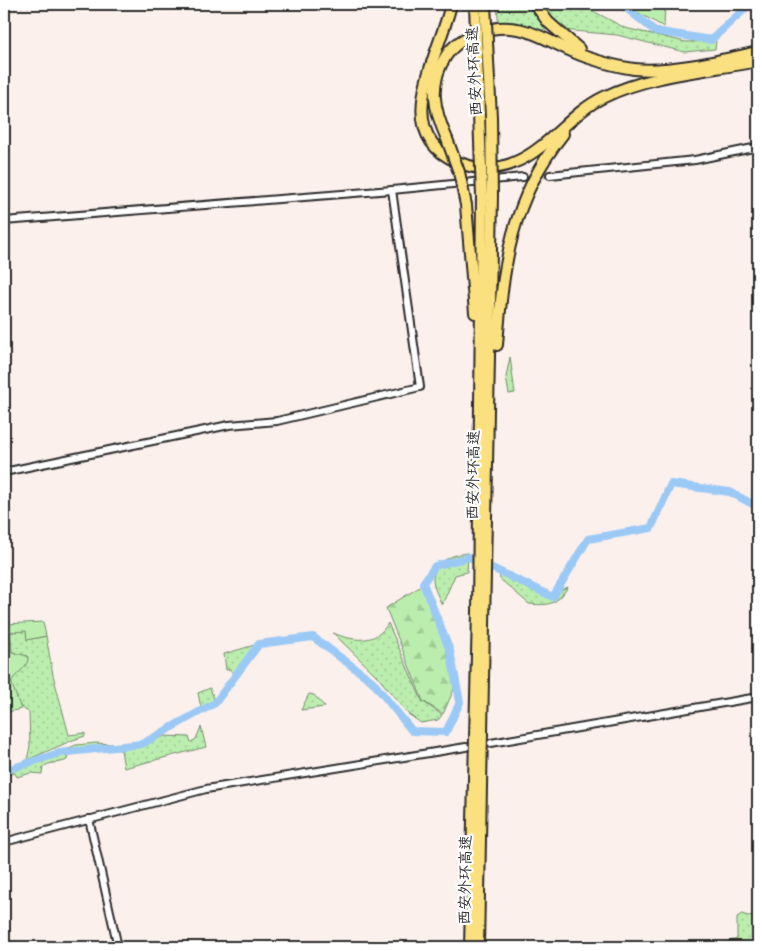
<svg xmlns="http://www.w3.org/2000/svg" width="762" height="951" viewBox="0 0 762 951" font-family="'Comic Neue','LXGW WenKai TC',sans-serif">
<defs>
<pattern id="grass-dots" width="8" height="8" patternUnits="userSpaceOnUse" patternTransform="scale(1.25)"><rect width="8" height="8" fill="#bbeeae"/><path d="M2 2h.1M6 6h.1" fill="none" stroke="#a1cc96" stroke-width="1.8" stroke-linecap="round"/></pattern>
<pattern id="forest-firs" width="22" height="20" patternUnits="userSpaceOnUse" patternTransform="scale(1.25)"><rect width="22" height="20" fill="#bbeeae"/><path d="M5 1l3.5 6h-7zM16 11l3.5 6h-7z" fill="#a1cc96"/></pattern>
</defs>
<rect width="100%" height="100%" fill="#fbf0ec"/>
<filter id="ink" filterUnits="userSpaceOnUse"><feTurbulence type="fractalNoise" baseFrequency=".02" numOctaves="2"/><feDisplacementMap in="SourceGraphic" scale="10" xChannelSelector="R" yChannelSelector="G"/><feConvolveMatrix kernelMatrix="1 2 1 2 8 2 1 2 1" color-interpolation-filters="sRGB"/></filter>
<g filter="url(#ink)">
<g fill="url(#grass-dots)" stroke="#738c6c">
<path d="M497 4H536L552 20 544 4H580L625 28 686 42 716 41 715 49 684 52 617 35 552 29 519 32 499 30Z"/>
<path d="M510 357 515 393 509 394 506 377Z"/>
<path d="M468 553 467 572 455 575 442 605C439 598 433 587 433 579 434 561 453 554 468 553Z"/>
<path d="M499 569C523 587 538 602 568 587 557 604 550 606 529 604L500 579Z"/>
<path d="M388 623 422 701 442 715 438 720 421 723 408 714 377 676 333 633C353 641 376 645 388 623Z"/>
<path d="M26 630 27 640 46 636 53 675 69 735 85 733V736L73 740 27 760 30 746 29 712C16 707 13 694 11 682L15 674 20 672 27 656 12 652 10 632Z"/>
<path d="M258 644 234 675 230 669 226 670 224 654Z"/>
<path d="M210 688 215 702 202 713 198 693Z"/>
<path d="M309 694 314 695 325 707 301 710Z"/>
<path d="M201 727 206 747 124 768 121 750 83 748 68 753 67 760C59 764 51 761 43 767L42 774 31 773 17 777 15 773 4 776V771L20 768 76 745 96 743 139 746 165 736 189 737 191 742 196 739Z"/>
<path d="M758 907V946L712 947 737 939V917L742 914 751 917 756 913Z"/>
</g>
<path fill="url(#forest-firs)" stroke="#738c6c" d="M426 583 433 612 457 673 454 689 443 714 423 701 386 608Z"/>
<g fill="#bbeeae" stroke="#738c6c">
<path d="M631 4H665L664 27 637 12Z"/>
<path d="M43 622 46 636 27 640 26 631 10 632 12 652 27 656 28 660C25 670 16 673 11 682L21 709 4 713V624Z"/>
</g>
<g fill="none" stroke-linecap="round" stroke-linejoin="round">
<g stroke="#9bc9f6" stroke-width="8">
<path d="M621 4 655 31 711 40 750 4"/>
<path d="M4 771 59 753 142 744 215 703 259 644 313 637 372 681 412 731 446 732 460 702 450 651 423 583 435 566 469 557 553 597 588 539 651 528 671 484 730 492 758 507"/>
</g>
<path stroke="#d1c9c5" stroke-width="6" stroke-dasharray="6 3" stroke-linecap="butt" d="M523 177 550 175"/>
<g stroke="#2b2b2b" stroke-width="10">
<g id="minor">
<path d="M550 175 695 160 758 147"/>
<path d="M4 221 392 190"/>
<path d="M4 472 229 425 277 421 420 387 392 190 523 177"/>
<path d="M491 743 758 697"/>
<path d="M89 819 118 947"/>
<path d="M4 842 206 789 466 747"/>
</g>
</g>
<g stroke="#2b2b2b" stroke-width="14">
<g id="highway">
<path d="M451 4C441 52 388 133 458 162 478 171 500 170 520 160 551 145 572 112 604 97 651 74 708 71 758 61"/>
<path d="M535 4 548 22 579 49"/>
<path d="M447 139C434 110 428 84 446 56 453 45 466 37 479 32 523 17 548 44 586 57 601 62 619 67 634 69 670 73 722 60 758 52"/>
<path d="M466 205 475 313"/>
<path d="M497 345C503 265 511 200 563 134"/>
<path d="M470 947 478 613 482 196"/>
<path d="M478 947 492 196"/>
</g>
</g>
<use href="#minor" stroke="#fff" stroke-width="6"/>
<use href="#highway" stroke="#fbe080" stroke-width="10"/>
<g stroke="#2b2b2b" stroke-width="14" stroke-linecap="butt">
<g id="highway-bridge">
<path d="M475 4 482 196"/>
<path d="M485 4 491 117 492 196"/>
<path d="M447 139 459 172 466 205"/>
</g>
</g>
<use href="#highway-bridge" stroke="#fbe080" stroke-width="10"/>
</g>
</g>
<g text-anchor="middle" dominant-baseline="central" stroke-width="4.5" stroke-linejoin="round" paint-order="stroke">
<g font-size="15" fill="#2b2b2b" stroke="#fff">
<text transform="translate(474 71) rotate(-93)">西安外环高速</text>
<text transform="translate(473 475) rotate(-89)">西安外环高速</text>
<text transform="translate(465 880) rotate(-89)">西安外环高速</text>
</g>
</g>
<rect width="762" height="951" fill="none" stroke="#fff" stroke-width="20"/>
<rect x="10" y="10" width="742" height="931" fill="none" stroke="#2b2b2b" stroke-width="2" filter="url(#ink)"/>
</svg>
